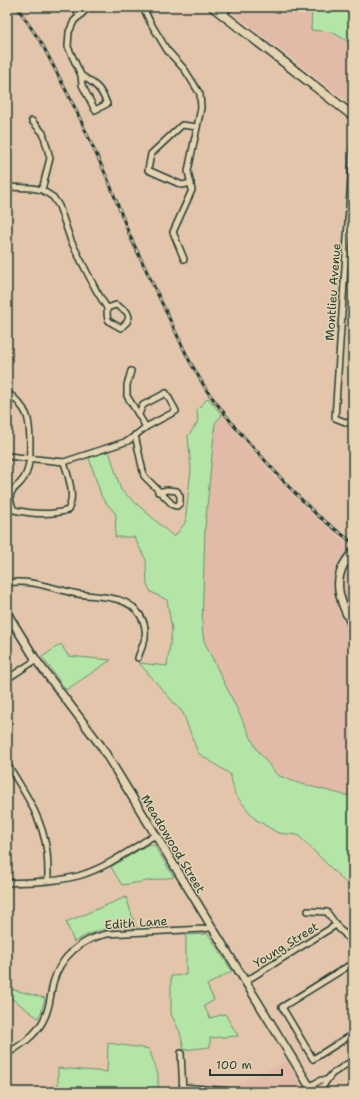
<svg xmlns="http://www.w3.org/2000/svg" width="360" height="1099" viewBox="0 0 360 1099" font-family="'Shantell Sans',sans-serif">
<rect width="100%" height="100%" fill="#e3c5ac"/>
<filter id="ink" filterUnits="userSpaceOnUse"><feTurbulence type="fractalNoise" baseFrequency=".025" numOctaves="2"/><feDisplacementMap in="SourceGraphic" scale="8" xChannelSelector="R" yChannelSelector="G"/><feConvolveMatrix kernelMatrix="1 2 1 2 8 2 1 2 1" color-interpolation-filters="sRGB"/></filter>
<g filter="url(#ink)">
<g fill="#e1bba8">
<path d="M236 7H312L311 30 332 32 352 44 353 43V105L235 14 234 9Z"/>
<path d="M222 415 268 470 308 510 351 547 342 556 337 565 334 575 333 590 335 601 353 636V792L350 791 348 796 298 783 277 775 256 748 204 641 202 628 205 528 215 423Z"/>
<path d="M353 558V616L347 605 344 594 343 584V575Z"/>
<path d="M288 1061 305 1090 304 1092H287L238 1088V1084Z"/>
</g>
<g fill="#b2e5a6" stroke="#68916d">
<path d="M312 7H353L352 44 332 32 311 30Z"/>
<path d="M208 398 222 415 215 423 205 528 202 628 204 641 256 748 277 775 298 783 348 796 350 791 353 792V915H351L350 887 298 835 278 833 255 819 235 794 230 774 198 753 183 713 139 663 167 666 172 630 167 600 151 592 147 584 146 560 134 537H115L116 514 102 498 89 458 109 451 121 490 174 537 185 523 191 470 188 436 198 422 197 410Z"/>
<path d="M61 644 68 656 111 660 66 690 42 657Z"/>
<path d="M149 844 154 845 174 877 122 885 111 867Z"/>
<path d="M126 897 136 927C108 928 98 928 74 942L66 922Z"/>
<path d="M208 934 232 971 207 985 214 1000 204 1006 210 1018 225 1014 238 1036 210 1038V1047L184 1050 180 1032 171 1014V976L186 975V935Z"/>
<path d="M7 988 45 998 41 1013 38 1018 7 995Z"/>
<path d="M108 1043 149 1049 158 1074V1092H58V1068L107 1072Z"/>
</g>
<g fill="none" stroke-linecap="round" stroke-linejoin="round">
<g stroke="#1f3d34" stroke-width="8">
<g id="street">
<path d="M74 7 80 16"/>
<path d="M143 7 150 22 167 50 185 70 200 94 201 108 188 171 192 190 173 232 184 259"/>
<path d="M223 15 229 7"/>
<path d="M81 75C95 84 101 88 107 104L95 110 82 85 81 75 68 47 69 32 74 21 89 7"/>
<path d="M32 121 43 133 50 158 42 190"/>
<path d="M353 148 335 418 353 425"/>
<path d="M191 183 182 185 148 170 151 154 182 125 197 127"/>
<path d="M7 187 32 188 42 190 53 197 59 206 71 241 96 290 107 308"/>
<path d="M116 305 127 312 129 317 127 322 121 328C107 320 107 323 107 308Z"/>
<path d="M131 371 127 385V396L146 427"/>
<path d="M7 392C29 409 30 419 30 446 30 455 30 465 26 474 19 491 3 487 14 510 32 514 50 516 68 510 76 495 68 477 64 462"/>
<path d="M135 435 144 476 173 505 177 506 180 503V496L177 491 167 490 158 492"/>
<path d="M7 456 64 462 128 441 146 427 176 411 166 393 143 405 139 414"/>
<path d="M7 583C30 579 51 588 73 593 95 598 126 593 140 615 144 621 146 630 145 638 143 645 140 652 138 658"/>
<path d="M7 679 36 660"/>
<path d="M9 767C26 794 43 820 47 852 48 861 48 871 48 880"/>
<path d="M7 883C30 882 55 882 78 876 106 868 130 850 155 835"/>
<path d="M308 911 327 912 340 930 344 933 353 945"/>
<path d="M353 963 282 1007 313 1059 353 1034"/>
<path d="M246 981 336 925"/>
<path d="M181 1053 183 1092"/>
<path d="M7 1054C21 1045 35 1036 43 1021 50 1009 50 996 53 983 60 957 81 939 107 934L204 929 212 927"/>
<path d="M310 1086 321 1080H327"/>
<path d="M182 1087 241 1092"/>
<path d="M313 1092 324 1085 327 1080 332 1074 353 1060"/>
</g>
</g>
<g stroke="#1f3d34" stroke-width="10">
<g id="secondary">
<path d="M353 552C329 578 339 599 353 627"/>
<path d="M7 613 36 660 101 746 313 1092"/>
</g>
</g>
<g stroke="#1f3d34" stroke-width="11">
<path id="primary" d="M213 7 353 116"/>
</g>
<use href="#street" stroke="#e6d3b1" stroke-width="5"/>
<use href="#secondary" stroke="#e6d3b1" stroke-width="7"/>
<use href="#primary" stroke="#e6d3b1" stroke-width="8"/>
<g stroke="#1f3d34" stroke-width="3">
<path id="rail" d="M17 7 42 44 76 110 109 182 129 234 189 360 207 391 235 427 288 486 317 515 353 543"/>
</g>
<use href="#rail" stroke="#e6d3b1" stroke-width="1.5" stroke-dasharray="4.5" stroke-linecap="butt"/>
</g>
</g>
<g text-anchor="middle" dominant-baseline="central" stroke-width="3" stroke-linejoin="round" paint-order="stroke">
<g font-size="12" fill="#1f3d34" stroke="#e6d3b1">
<text transform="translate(333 292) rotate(-86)">Montlieu Avenue</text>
<text transform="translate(173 844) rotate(59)">Meadowood Street</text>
<text transform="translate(136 923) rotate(-4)">Edith Lane</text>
<text transform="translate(286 945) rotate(-32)">Young Street</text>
</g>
</g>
<rect width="360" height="1099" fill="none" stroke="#e6d3b1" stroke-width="24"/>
<rect x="12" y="12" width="336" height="1075" fill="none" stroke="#1f3d34" stroke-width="1.5" filter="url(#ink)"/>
<path d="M210 1069v6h72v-6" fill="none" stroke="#1f3d34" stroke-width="2"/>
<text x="216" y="1069" font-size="12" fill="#1f3d34" stroke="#e6d3b1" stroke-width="3" paint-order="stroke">100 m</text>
</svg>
